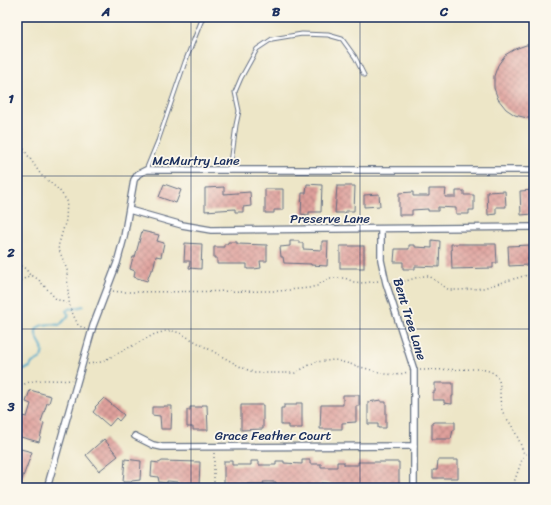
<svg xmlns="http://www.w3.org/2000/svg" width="551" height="505" viewBox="0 0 551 505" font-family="Sriracha,sans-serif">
<defs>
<pattern id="building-cross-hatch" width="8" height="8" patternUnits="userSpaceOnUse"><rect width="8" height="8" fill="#dfa09b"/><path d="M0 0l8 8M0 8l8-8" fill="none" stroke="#b48382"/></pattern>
</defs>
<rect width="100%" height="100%" fill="#fbf7ec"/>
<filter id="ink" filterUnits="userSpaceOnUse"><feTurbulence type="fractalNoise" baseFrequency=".025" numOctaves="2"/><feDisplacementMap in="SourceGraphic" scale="8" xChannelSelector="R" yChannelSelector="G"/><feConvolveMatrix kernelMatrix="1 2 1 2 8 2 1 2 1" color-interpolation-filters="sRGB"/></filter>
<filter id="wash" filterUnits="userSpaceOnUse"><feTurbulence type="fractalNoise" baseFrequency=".012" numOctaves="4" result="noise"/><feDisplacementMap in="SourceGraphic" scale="16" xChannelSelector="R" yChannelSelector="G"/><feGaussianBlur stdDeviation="0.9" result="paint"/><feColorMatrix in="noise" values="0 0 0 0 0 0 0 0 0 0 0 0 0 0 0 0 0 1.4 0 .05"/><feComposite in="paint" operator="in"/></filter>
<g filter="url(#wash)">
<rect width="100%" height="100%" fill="#ede6c7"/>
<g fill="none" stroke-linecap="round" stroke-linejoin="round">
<path stroke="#51abce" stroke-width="2" d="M17 368 26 369 30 367 32 363 41 358C46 344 37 343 36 334 34 322 53 324 60 325L69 315 66 311 67 310 70 308 72 309 83 306"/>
</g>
<g id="blocks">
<g fill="url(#building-cross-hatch)">
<path d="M526 45H534V118H527L515 115 506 109 498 99 494 88V76L498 65 505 55 515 49Z"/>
<path d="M164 184 181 190 176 203 159 197Z"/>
<path d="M307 184 322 185 321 212H309V215L301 214 302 193H306Z"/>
<path d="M337 186H355L354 211H346V213H335Z"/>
<path d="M224 187V194L250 192 251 206 243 207V212H235V209L205 211V188Z"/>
<path d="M265 189H283V210H274V213H265Z"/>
<path d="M429 189H446L445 197H456V191H464V195H474V210H469V214H456V208L438 207V211H428V209L412 210V215H399V193L413 192V196H429Z"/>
<path d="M534 190V209H532L533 214 521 215 520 191Z"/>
<path d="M505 191 506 207H496V214L488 215 487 192Z"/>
<path d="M379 194 380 206 364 207V195Z"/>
<path d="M142 231 159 235 157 241 164 243 161 257 156 256 153 270H151L147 281 134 277 135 271 130 269 133 257H135Z"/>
<path d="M432 240 440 241 439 267 415 266V269H403V262H394L395 249H409V245H415V247L432 248Z"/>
<path d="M290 241H299V243H303V249L322 250V241H328L327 266 311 265V264L284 263 283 257H281L280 247 290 246Z"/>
<path d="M228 242H237V244L267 245V261H260L261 268 254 269H247V264H217V258H214V247H224V244H228Z"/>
<path d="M185 243 202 244 201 269 189 268 190 261H184Z"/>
<path d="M451 244H496L497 263H493V268L452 269Z"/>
<path d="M530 245 531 258H528V265L509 266 508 246Z"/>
<rect x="340" y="246" width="24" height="22"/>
<path d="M435 383H453V396H452V404L444 403V400H433V392H435Z"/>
<path d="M30 390 51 396 49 403H47L41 422 44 423 39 442 17 436V428L21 416 27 417 31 404 26 402Z"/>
<path d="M343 395H359V406H356V422L342 423V429H320L321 405H343Z"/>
<path d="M104 398 124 415 119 421 116 418 109 426 93 412 96 408 95 407Z"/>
<path d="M381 400V402H386V428H378V424H368V402Z"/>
<path d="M296 403H302V428H288V425H281V408H284V405H296Z"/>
<path d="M201 405H207L208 430H193V427H187V410H190V407H201Z"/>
<path d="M241 405H263V429L241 430Z"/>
<path d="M164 406H172L171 429H161L160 416 152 415V407H164Z"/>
<path d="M434 422H455V430H453L451 439H432V423Z"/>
<path d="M104 439 118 456 99 471 86 455Z"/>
<path d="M17 448 32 452 19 488H17Z"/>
<path d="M125 459 141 461 140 480 132 481 131 482H123Z"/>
<path d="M302 460H310V464H321V467H337V462H344V465H358V462H399V486L366 487V485H332V484L321 483V486L287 487V485H276V482H263L264 484H242V486H224V461H232V465H251V461H259V465H276V461H284V463L302 464Z"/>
<path d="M438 460H458V478H433V470H437Z"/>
<path d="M162 461 200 462 199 486 178 485V482L167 481V483L159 482 158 477 151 476 152 462 159 463Z"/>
</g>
</g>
</g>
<g filter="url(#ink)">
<use href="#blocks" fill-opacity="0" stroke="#646f83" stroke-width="1"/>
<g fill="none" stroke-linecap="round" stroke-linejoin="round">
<g stroke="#646f83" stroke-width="5">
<g id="lane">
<path d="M146 170 158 141 185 62 203 17"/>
<path d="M230 171 236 125 239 111 235 92 241 78 257 49 272 39 302 34 328 35 342 39 355 57 364 75"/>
</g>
</g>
<g stroke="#646f83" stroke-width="8">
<g id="street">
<path d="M129 210 182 225 211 230 534 227"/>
<path d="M381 229V260L386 283 414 370V488"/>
<path d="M135 436 153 445 162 447 414 446"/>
<path d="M47 488 93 326 117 263 124 237 134 180 138 174 146 170H534"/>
<path d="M53 488H60"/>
</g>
</g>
<g stroke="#646f83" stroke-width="1.5" stroke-dasharray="1 3" stroke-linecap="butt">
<path d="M17 139 41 175 59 190 67 201 66 220 58 247 67 270 68 292 70 308 78 325 85 329"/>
<path d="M17 264 26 269 29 274 38 279 56 299 69 304"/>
<path d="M17 283 29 276H32"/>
<path d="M392 283C405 284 416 275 429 276L449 290H460L483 288 534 273"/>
<path d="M113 291 120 292 279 291 309 288 317 286 329 278H345L354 282 363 283 379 281"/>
<path d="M88 364 101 362 155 334 166 331H173L180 333 241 367 255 373H295L315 362 335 360 386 374 396 375 408 372"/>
<path d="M420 370 479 369C509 372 496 390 502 410 504 416 509 421 512 426 517 435 521 445 524 454H534"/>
<path d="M19 390C26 375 58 382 72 380"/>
<path d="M214 453V488"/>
<path d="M512 488 524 454"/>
</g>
<use href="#lane" stroke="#fff" stroke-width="3"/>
<use href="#street" stroke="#fff" stroke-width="5.5"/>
</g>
</g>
<path fill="none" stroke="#1b2f5e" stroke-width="1" stroke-opacity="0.55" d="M191 17V488M360 17V488M17 176H534M17 329H534"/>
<g text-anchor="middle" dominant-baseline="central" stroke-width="3.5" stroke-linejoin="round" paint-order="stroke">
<g font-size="13" fill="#1b2f5e" stroke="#fbf7ec">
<text x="196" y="160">McMurtry Lane</text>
<text x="330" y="218">Preserve Lane</text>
<text transform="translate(410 319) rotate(73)">Bent Tree Lane</text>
<text x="273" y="435">Grace Feather Court</text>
</g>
</g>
<rect width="551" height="505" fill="none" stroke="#fbf7ec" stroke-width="44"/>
<rect x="22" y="22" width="507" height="461" fill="none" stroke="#1b2f5e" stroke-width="1.5"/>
<g font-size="13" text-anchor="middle" font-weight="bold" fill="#1b2f5e">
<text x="106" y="16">A</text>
<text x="276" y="16">B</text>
<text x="444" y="16">C</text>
<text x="11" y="103">1</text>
<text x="11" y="257">2</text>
<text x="11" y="411">3</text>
</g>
</svg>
